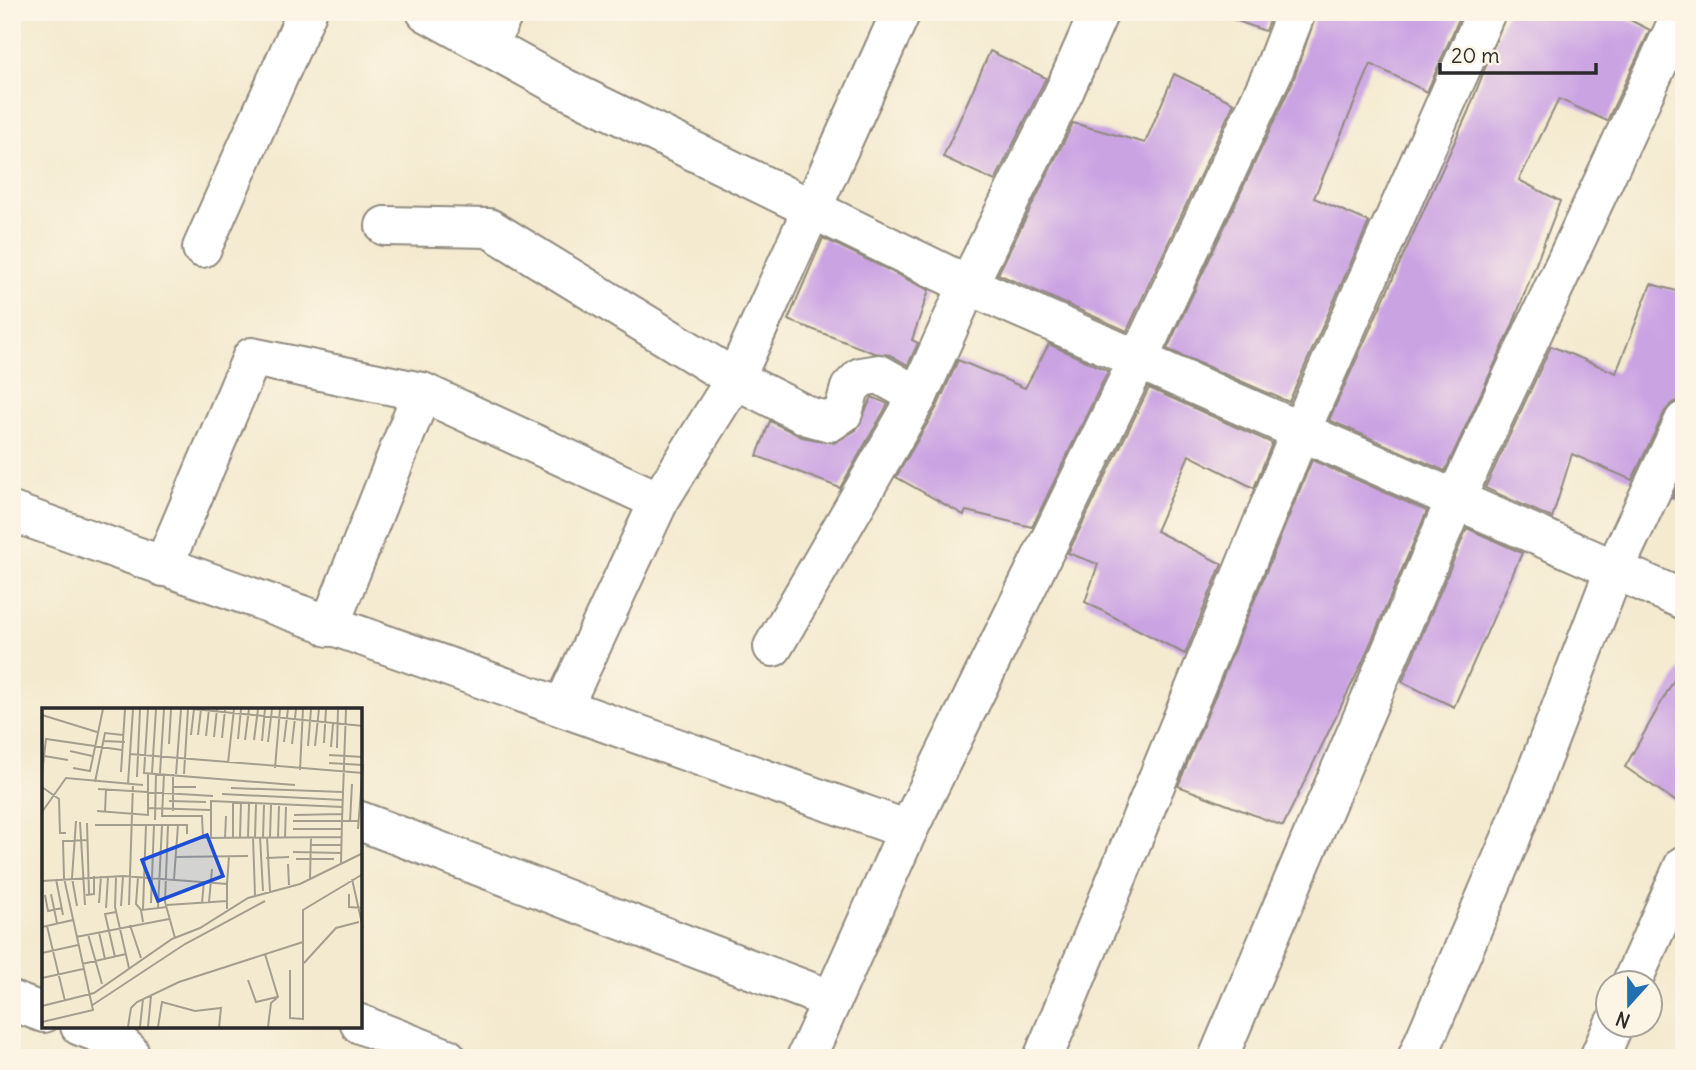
<svg xmlns="http://www.w3.org/2000/svg" width="1696" height="1070" viewBox="0 0 1696 1070" font-family="Delius,sans-serif">
<rect width="100%" height="100%" fill="#fcf5e5"/>
<filter id="ink" filterUnits="userSpaceOnUse"><feTurbulence type="fractalNoise" baseFrequency=".0143" numOctaves="2"/><feDisplacementMap in="SourceGraphic" scale="14" xChannelSelector="R" yChannelSelector="G"/><feConvolveMatrix kernelMatrix="1 2 1 2 8 2 1 2 1" color-interpolation-filters="sRGB"/></filter>
<filter id="wash" filterUnits="userSpaceOnUse"><feTurbulence type="fractalNoise" baseFrequency=".00686" numOctaves="4" result="noise"/><feDisplacementMap in="SourceGraphic" scale="28" xChannelSelector="R" yChannelSelector="G"/><feGaussianBlur stdDeviation="1.57" result="paint"/><feColorMatrix in="noise" values="0 0 0 0 0 0 0 0 0 0 0 0 0 0 0 0 0 1.4 0 .05"/><feComposite in="paint" operator="in"/></filter>
<g filter="url(#wash)">
<rect width="100%" height="100%" fill="#f4ead0"/>
<g id="blocks">
<g fill="#caa3e3">
<path d="M1230 12H1272L1265 31 1229 18Z"/>
<path d="M1317 12H1462L1427 92 1371 64 1314 198 1369 222 1289 402 1167 349 1293 81Z"/>
<path d="M1507 12H1614L1650 30 1607 121 1559 99 1519 180 1560 201 1511 329 1445 471 1329 420 1468 112Z"/>
<path d="M990 51 1046 78 995 181 943 157Z"/>
<path d="M1174 74 1234 103 1127 331 998 274 1073 123 1145 143Z"/>
<path d="M823 238 929 290 912 340 918 343 908 365 890 355 874 353 788 320Z"/>
<path d="M1651 284 1684 293V399L1672 403 1665 411 1632 480 1572 454 1552 518 1485 488 1551 346 1616 373Z"/>
<path d="M1049 344 1108 371 1032 527 966 511 964 515 896 477 937 407 958 360 1025 388Z"/>
<path d="M1149 388 1272 443 1254 488 1189 455 1156 531 1222 564 1185 654 1085 602 1098 564 1068 553Z"/>
<path d="M872 397 888 404 840 488 757 456 770 421 802 437 834 443 856 430Z"/>
<path d="M1312 460 1427 511 1362 663 1283 826 1178 786Z"/>
<path d="M1684 473V502L1672 498Z"/>
<path d="M1467 528 1522 553 1454 707 1402 682Z"/>
<path d="M1684 662V807L1625 767Z"/>
</g>
</g>
</g>
<g filter="url(#ink)">
<use href="#blocks" fill-opacity="0" stroke="#908a7e" stroke-width="2"/>
<g fill="none" stroke-linecap="round" stroke-linejoin="round">
<g stroke="#908a7e" stroke-width="42">
<g id="minor">
<path d="M426 12 564 88 968 285 1684 600"/>
<path d="M488 46 504 12"/>
<path d="M385 226 489 228 735 379 808 416 830 422 843 413 850 388 861 377 879 374 918 396"/>
<path d="M202 248 307 12"/>
<path d="M12 512 908 830"/>
<path d="M163 567 252 357 422 392"/>
<path d="M329 627 422 392 659 501"/>
<path d="M773 647 918 396 968 285 1064 92 1099 12"/>
<path d="M563 707 659 501 735 379 901 12"/>
<path d="M360 821 832 1000"/>
<path d="M1632 982 1684 865"/>
<path d="M12 1001 44 1013"/>
<path d="M360 1024 447 1058"/>
<path d="M80 1026 115 1039 129 1052 130 1058"/>
<path d="M806 1058 908 830 1139 358 1273 72 1296 12"/>
<path d="M1043 1058 1301 430 1486 12"/>
<path d="M1218 1058 1456 498 1682 12"/>
<path d="M1417 1058 1511 838 1615 568 1684 421"/>
<path d="M1599 1058 1614 1024"/>
</g>
</g>
<use href="#minor" stroke="#fff" stroke-width="38"/>
</g>
</g>
<g transform="translate(42 708)">
<rect width="320" height="320" fill="#f4ead0"/>
<path fill="none" stroke="#a49e8e" stroke-width="2" d="M106 1 102 65 253 77M151 1 321 18M304 1 300 113H317M0 7 55 24M149 27 152 1M156 27 159 1M164 28 167 1M172 29 175 1M180 30 183 2M196 31 199 1M203 32 207 1M212 32 216 1M61 33 83 34M220 33 223 1M226 34 230 1M242 34 246 1M282 35 284 1M127 36 129 1M250 36 254 1M266 38 269 1M273 38 277 1M289 39 291 16M295 40 296 1M28 43 50 48M88 46 321 65M287 47 321 49M2 48 4 31 80 42M186 55 192 1M287 55 321 57M31 60 48 63 61 1M233 60 238 1M258 62 261 1M79 64 83 1M110 65 114 1M118 65 122 1M0 66 2 48 26 52M122 66 120 108H160L161 130 299 129M134 66 139 1M142 66 146 1M95 69 98 1M53 74 63 25 81 27M86 76 91 1M0 79 17 91 18 125H24M131 79H154M189 80 301 84M56 81 171 88M180 86 301 92M127 93 164 94M106 100 168 102M55 103 106 107V65M131 103V66M0 104 24 70 101 77M63 104 64 81M252 107 300 106M113 112 114 65M34 113 30 170 35 198M251 113H300L299 155M308 113 310 76M38 114 43 197M45 115 47 186M53 117H145V126M126 117 123 194 133 230M251 121H300M316 121 321 56M198 129 199 95M206 129 207 96M211 129 213 187M213 129 214 96M218 129 221 183M221 129 222 97M225 129 228 184M228 129 229 97M236 129 237 98M243 129 244 99M169 130V93L301 99M183 130 184 108M191 130V94M269 137H299M251 144 299 145M134 149 206 148M224 150 247 149M254 151H292M246 156 247 177M74 169 73 199 87 260M96 169 94 196 99 202M14 171 21 207M132 171 136 117M268 171 269 130M310 171 321 220M0 173 81 168 185 176V201M185 176 187 148M9 186 15 215M307 186V199L321 200M3 187 6 203 20 200M44 187 52 186V168M167 194 170 161M57 195 59 168M109 195 112 117M160 195 162 173M87 197 91 76M125 197 185 193M79 198 81 168M64 200 66 169M116 200 120 117M101 201 104 117M101 214 99 202 125 199M88 217 99 250M5 218 23 293M0 219 31 212M57 224 63 251M46 226 60 276M34 229 127 211M0 245 36 237M223 246 236 289 229 295 226 319M73 249 63 206 74 204M262 255 294 220 317 214M40 256 84 246M248 262V310L261 311V202L321 166M0 270 41 261M206 272 214 294 235 289M0 298 52 285 130 231 158 220 206 190 258 176 321 145M49 298 143 236 223 193M0 314 51 302 22 170 21 133 45 132M86 319 89 300 95 294 137 274 261 234M98 319 101 291M106 319 109 288M116 319 120 294 153 303 179 300 177 319"/>
<path fill="#1d4ed8" fill-opacity="0.15" stroke="#1d4ed8" stroke-width="3.5" d="M165 127 181 168 116 193 100 152Z"/>
<rect width="320" height="320" fill="none" stroke="#2b2b2b" stroke-width="3.5"/>
</g>
<rect width="1696" height="1070" fill="none" stroke="#fcf5e5" stroke-width="42"/>
<g transform="translate(1629 1004) rotate(201)"><circle r="33" fill="#fcf5e5" stroke="#a8a49b" stroke-width="2"/>
<path d="M0-5L12 26L0 18L-12 26Z" fill="#1f6fb2"/>
<text y="-10" font-size="19" font-weight="bold" text-anchor="middle" fill="#2b2b2b">N</text>
</g>
<path d="M1440 63v10h156v-10" fill="none" stroke="#2b2b2b" stroke-width="3.5"/>
<text x="1451" y="63" font-size="21" fill="#2b2b2b" stroke="#fcf5e5" stroke-width="5" paint-order="stroke">20 m</text>
</svg>
